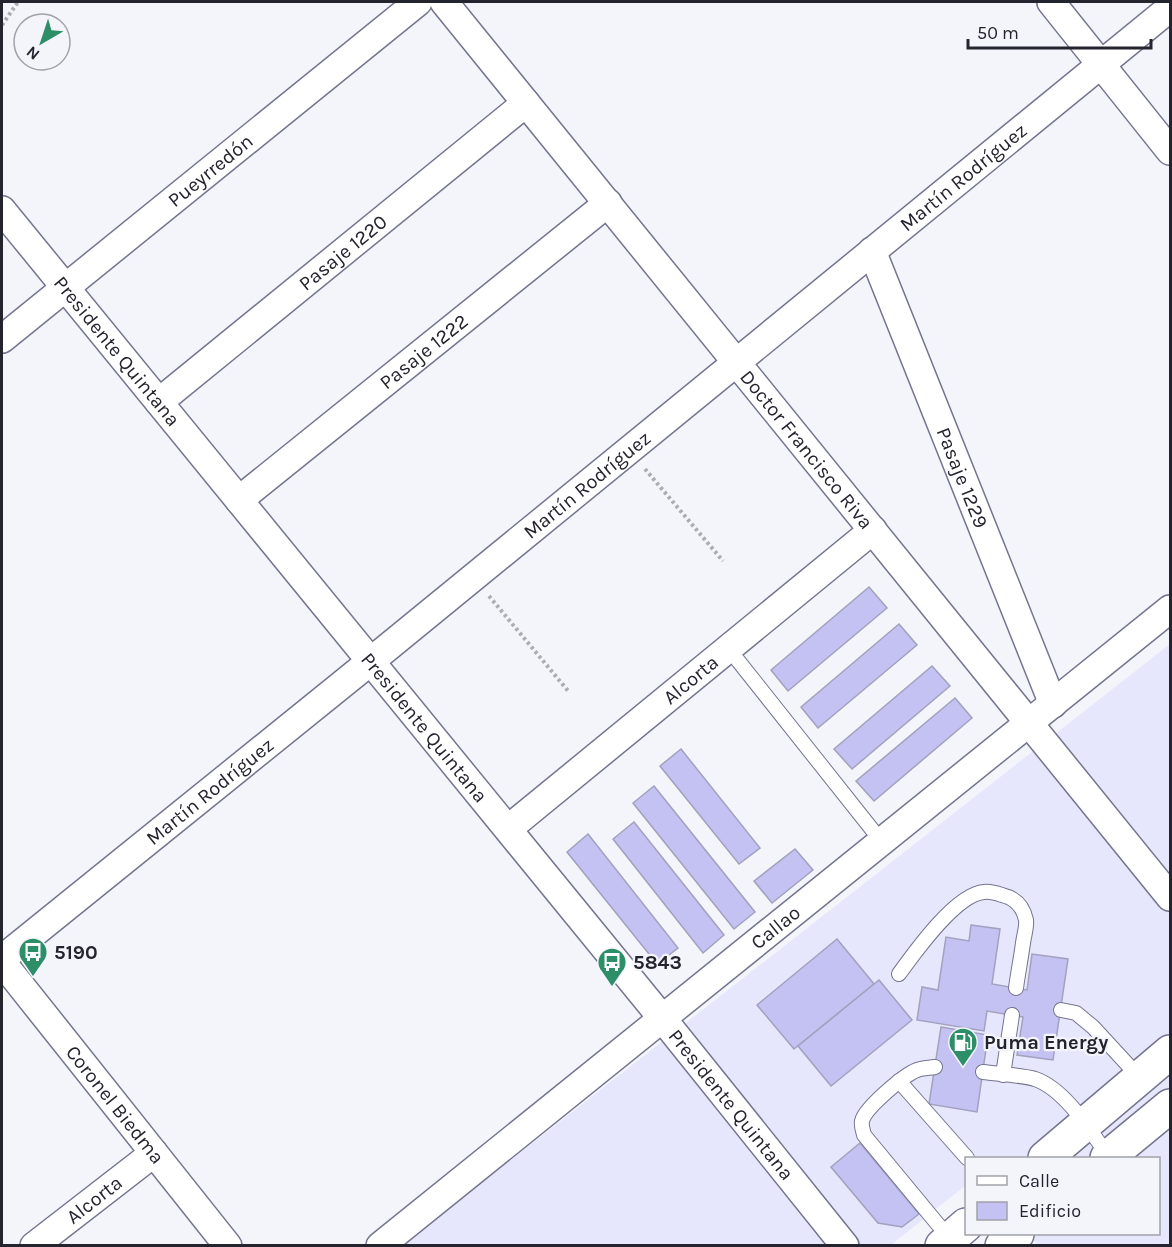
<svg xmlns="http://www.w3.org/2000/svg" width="1172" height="1247" viewBox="0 0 1172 1247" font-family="Karla,sans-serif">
<rect width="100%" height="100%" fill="#f4f5fb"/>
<path fill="#e6e6fd" d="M1170 644V1245H1039L1025 1234H1158V1158H966V1185L891 1245 401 1246Z"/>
<g fill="#c3c2f2" stroke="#a2a1be" stroke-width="1.5">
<path d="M869 587 887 608 788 691 771 670Z"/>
<path d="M899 624 917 645 818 728 801 707Z"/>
<path d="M932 666 950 686 852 769 834 749Z"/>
<path d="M955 698 972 718 874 801 856 781Z"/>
<path d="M681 749 760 848 739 864 660 766Z"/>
<path d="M654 786 755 912 734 929 633 803Z"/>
<path d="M634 822 724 935 703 953 613 839Z"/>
<path d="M588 834 678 948 657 964 567 852Z"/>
<path d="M795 849 813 870 772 903 754 881Z"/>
<path d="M971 925 1000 929 992 984 1027 990 1032 954 1068 959 1053 1060 1017 1055 1023 1017 987 1011 984 1031 917 1020 922 987 938 990 946 937 969 941Z"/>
<path d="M837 939 874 984 794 1049 757 1005Z"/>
<path d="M879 980 912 1020 831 1086 798 1046Z"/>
<path d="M941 1027 988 1035 977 1112 929 1104Z"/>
<path d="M860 1143 919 1214 902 1227 878 1223 831 1167Z"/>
</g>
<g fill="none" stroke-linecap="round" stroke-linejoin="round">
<g stroke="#74748f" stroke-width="16">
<g id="lane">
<path d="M728 648 882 842"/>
<path d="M899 974C915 952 956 894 984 892 990 891 996 893 1002 895 1015 898 1023 906 1026 920 1027 927 1024 935 1023 943 1021 958 1018 973 1016 988"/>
<path d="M1061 1010 1076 1013 1093 1027 1140 1078"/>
<path d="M935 1067C929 1068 922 1068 917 1070 904 1075 865 1108 862 1121 861 1126 863 1130 864 1135L950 1239"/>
<path d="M983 1072C997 1074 1022 1075 1035 1079 1065 1089 1091 1132 1109 1157"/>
<path d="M1003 1075 1012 1015"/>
<path d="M899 1081 967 1158"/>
</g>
</g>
<g stroke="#74748f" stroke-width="30">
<g id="street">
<path id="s1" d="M444 2 1170 897"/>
<path d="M1051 2 1170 151"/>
<path id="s2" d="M2 210 662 1018 845 1246"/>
<path id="s3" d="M872 251 1053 704"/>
<path id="s4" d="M2 339 418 2"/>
<path id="s5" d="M159 402 526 103"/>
<path id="s6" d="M239 500 608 203"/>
<path id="s7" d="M508 829 873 530"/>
<path id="s8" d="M2 959 371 661 1170 8"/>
<path id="s9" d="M2 962 228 1246"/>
<path id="s10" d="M34 1246 154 1153"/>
<path id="s11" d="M380 1246 1170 609"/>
</g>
</g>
<g stroke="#74748f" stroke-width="36">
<g id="secondary">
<path d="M1045 1158 1170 1052"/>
<path d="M1107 1158 1170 1106"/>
<path d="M942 1246 966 1225"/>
<path d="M1002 1246 1017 1234"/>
</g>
</g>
<g stroke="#abacb4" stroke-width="4" stroke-dasharray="3 3" stroke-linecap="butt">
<path d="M2 25 18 2"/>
<path d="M645 469 723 561"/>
<path d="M489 596 569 692"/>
</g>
<use href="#lane" stroke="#fff" stroke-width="14"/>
<use href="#street" stroke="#fff" stroke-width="27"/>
<use href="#secondary" stroke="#fff" stroke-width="33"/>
</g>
<defs>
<g id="bus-pin" transform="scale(1.5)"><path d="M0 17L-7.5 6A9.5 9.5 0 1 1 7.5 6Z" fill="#2d8f68" stroke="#f4f5fb"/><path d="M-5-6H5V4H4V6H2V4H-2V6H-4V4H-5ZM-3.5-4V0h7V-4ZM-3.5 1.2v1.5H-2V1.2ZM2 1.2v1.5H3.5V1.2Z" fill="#fff"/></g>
<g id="fuel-pin" transform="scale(1.5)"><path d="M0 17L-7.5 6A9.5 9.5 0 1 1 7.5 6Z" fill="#2d8f68" stroke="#f4f5fb"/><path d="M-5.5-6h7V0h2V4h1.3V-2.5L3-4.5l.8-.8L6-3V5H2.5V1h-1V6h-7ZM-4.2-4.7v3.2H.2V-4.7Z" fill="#fff"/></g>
</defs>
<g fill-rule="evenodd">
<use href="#bus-pin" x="33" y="952"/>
<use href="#bus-pin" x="612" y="962"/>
<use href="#fuel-pin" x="963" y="1042"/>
</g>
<g text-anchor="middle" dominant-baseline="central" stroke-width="4.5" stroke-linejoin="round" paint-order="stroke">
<g font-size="20" fill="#24242f" stroke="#f4f5fb">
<text stroke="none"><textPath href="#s4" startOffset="268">Pueyrredón</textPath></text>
<text stroke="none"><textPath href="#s8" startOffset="1239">Martín Rodríguez</textPath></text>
<text stroke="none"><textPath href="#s5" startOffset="237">Pasaje 1220</textPath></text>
<text stroke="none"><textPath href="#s2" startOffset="182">Presidente Quintana</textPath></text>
<text stroke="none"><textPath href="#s6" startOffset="237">Pasaje 1222</textPath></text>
<text stroke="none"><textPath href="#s1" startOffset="576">Doctor Francisco Riva</textPath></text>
<text stroke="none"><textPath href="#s3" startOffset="244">Pasaje 1229</textPath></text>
<text stroke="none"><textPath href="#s8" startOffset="753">Martín Rodríguez</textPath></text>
<text stroke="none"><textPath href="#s7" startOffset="236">Alcorta</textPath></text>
<text stroke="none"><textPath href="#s2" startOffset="668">Presidente Quintana</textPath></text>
<text stroke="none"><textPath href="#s8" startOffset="267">Martín Rodríguez</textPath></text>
<text stroke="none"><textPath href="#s11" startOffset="508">Callao</textPath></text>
<text stroke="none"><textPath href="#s9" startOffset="182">Coronel Biedma</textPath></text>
<text stroke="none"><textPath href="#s2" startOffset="1154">Presidente Quintana</textPath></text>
<text stroke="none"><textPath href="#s10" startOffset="76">Alcorta</textPath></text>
</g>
<g font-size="20" font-weight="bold" fill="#24242f" stroke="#f4f5fb" text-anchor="start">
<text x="54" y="952">5190</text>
<text x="633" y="962">5843</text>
<text x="984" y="1042">Puma Energy</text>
</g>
</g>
<rect width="1172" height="1247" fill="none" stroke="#24242f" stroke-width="6"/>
<rect x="965" y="1157" width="195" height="78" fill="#f4f5fb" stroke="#a1a1a9" stroke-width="1.5"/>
<rect x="977" y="1176" width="30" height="9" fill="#ffffff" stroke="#a1a1a9" stroke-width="1.5"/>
<text x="1019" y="1187" font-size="18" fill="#24242f">Calle</text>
<rect x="977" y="1202" width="30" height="18" fill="#c3c2f2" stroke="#a1a1a9" stroke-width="1.5"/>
<text x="1019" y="1217" font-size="18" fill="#24242f">Edificio</text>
<g transform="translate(42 42) rotate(219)"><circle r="28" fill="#f4f5fb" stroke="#a1a1a9" stroke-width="1.5"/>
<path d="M0-4.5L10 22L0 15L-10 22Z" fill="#2d8f68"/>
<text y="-9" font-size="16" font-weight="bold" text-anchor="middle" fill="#24242f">N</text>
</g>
<path d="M968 39v9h183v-9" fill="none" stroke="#24242f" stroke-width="3"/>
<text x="977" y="39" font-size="18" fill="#24242f" stroke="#f4f5fb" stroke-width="4.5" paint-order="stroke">50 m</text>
</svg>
